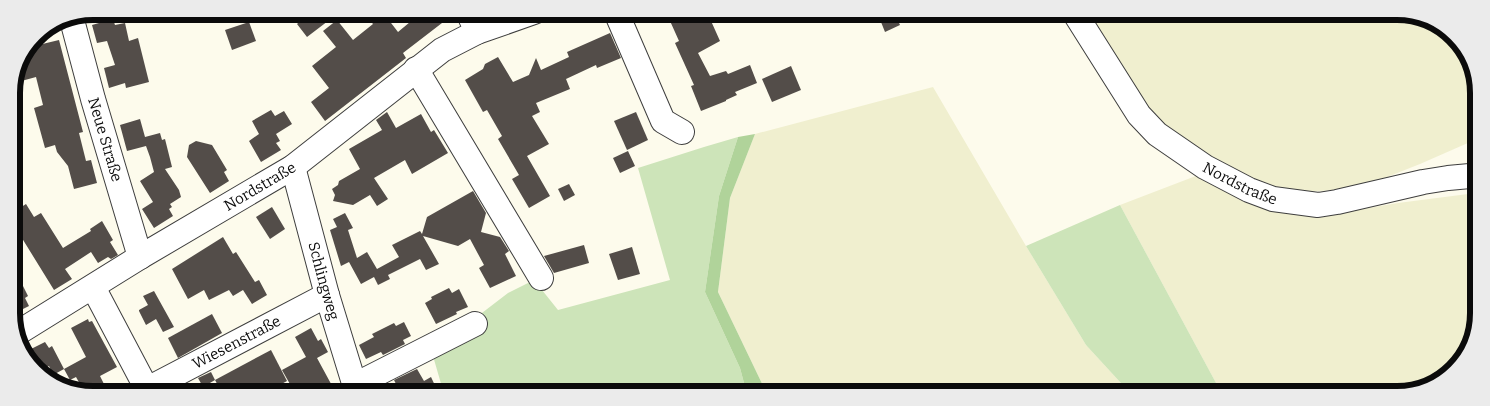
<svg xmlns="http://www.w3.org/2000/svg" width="1490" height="406" viewBox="0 0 1490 406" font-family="Bitter,serif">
<rect width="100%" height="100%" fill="#fdfbec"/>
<g fill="#f0efcf">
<path d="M1088 12 1413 13 1455 35 1477 77V139L1420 164 1377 181 1336 190 1299 192 1252 182 1182 140 1164 124 1148 108Z"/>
<path d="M933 87 1026 246 1086 345 1131 394H767L718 292 730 198 755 134Z"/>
<path d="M1201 174 1339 213 1398 203 1468 194 1477 208V329L1451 375 1402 395 1222 394 1120 205Z"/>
</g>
<g fill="#cde4b9">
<path d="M738 137 719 196 705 292 740 368 747 394H444L433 356 478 316 508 293 534 280 558 310 670 280 638 168 704 147Z"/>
<path d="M1120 205 1222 394H1131L1086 345 1026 246Z"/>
</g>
<path fill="#b0d39a" d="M755 134 730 198 718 292 767 394H747L740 368 705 292 719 196 738 137Z"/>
<g fill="#534d49">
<path d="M293 12H321L328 21 307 37 297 24 300 21Z"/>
<path d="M377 12H379L386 21 388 19 398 32 422 12H454L455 13 403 53 406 58 325 121 311 102 329 88 312 66 336 47 323 31 337 20 353 40 373 24 368 18Z"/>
<path d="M666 12H707L720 41 698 53 710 76 726 71 728 74 750 65 757 83 735 92 737 95 726 100V101L701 111 691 86 694 85 675 43 679 41Z"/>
<path d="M877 12H894L900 25 885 32Z"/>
<path d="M113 19 115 25 125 23 129 41 138 38 149 82 126 88 125 83 109 88 104 68 115 65 107 41 97 43 92 25Z"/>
<path d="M249 22 256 41 232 50 225 30Z"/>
<path d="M610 33 621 58 597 68 596 65 566 79 570 89 536 103 540 112 532 116 549 144 527 156 550 196 529 208 512 179 519 175 498 139 502 136 487 110 483 112 465 80 483 69 485 64 498 57 513 82 529 75 536 58 541 70 569 57 567 52Z"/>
<path d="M59 40 83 132 79 133 86 161 91 160 97 183 74 189 68 166 57 152 55 145 45 148 34 108 43 105 36 77 14 83 30 47Z"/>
<path d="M791 66 801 90 772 102 762 79Z"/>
<path d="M271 110 275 116 284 111 292 124 276 134 280 141 276 143 281 150 261 162 249 141 259 134 252 121Z"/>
<path d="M387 112 396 128 421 114 431 132 434 130 448 153 412 174 405 160 374 178 388 199 377 206 370 195 353 205 333 201 335 195 332 189 338 185 339 181 360 169 349 149 382 130 376 120Z"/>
<path d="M636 112 648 140 627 150 614 121Z"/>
<path d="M140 119 145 137 160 133 162 140 165 139 172 167 165 169 179 190 181 197 170 204 172 207 169 209 173 216 154 228 142 209 153 202 140 181 154 172 150 157 146 146 127 151 120 125Z"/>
<path d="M196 141 212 145 227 170 224 172 229 181 210 193 187 157 189 145Z"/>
<path d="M628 151 635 166 620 173 613 158Z"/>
<path d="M569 184 575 195 564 201 558 189Z"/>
<path d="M473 191 486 213 481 232 500 237 509 251 505 254 516 276 490 288 479 268 484 265 470 239 458 246 423 236 439 264 426 270 420 259 388 275 390 279 378 285 374 277 361 284 349 262 341 266 330 230 337 227 333 219 345 213 353 228 348 230 357 258 367 252 377 269 399 257 392 245 420 231 422 234 427 217Z"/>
<path d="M26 204 34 217 41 213 63 248 91 231 90 229 102 221 113 240 110 242 118 255 111 259 108 257 98 263 91 252 65 269 72 279 54 290 12 222V213Z"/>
<path d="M272 207 285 229 270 239 256 217Z"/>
<path d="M223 237 233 254 236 252 255 282 259 280 267 295 252 304 243 290 233 296 229 290 209 300 204 290 188 299 172 269Z"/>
<path d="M584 245 589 263 554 273 544 256Z"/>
<path d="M632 247 640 274 618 280 609 254Z"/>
<path d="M12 264 28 296 25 298 29 306 13 314Z"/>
<path d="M449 288 452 293 459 289 468 307 456 312 457 314 436 324 425 303 432 299 431 297Z"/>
<path d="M154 291 174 327 163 332 156 319 146 325 139 311V310L148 305 143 296Z"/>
<path d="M212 314 222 333 178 358 168 338Z"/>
<path d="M88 319 89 322 92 321 117 367 100 376 106 388 95 393H85L76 377 70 380 64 369 86 357 71 328Z"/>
<path d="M404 322 411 336 403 340 405 344 383 355 381 352 366 359 359 345 374 337 372 334 394 323 396 326Z"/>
<path d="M311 328 318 341 321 339 328 352 317 358 336 393H295L282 370 306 357 295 337Z"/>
<path d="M45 342 49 348 52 346 64 369 53 375 49 366 38 372 27 351Z"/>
<path d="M271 350 287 381 265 393H222L215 380Z"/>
<path d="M417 369 424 381 431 377 439 394 376 393 396 384 394 380Z"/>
<path d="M211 372 215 380 203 387 198 378Z"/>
</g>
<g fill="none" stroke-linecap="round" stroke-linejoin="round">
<g stroke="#3e3e3e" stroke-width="26">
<g id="minor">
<path d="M468 12 477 32"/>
<path d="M616 12 663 121 682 132"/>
<path id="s1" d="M1074 12 1139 115 1157 134 1205 167 1249 190 1273 199 1318 205 1337 202 1423 182 1448 178 1470 176 1477 177"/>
<path id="s2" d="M72 20 93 99 140 257"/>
<path d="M416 69 541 278"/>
<path id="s3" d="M293 167 327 295 357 393"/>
<path d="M93 287 149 393"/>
<path id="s4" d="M16 334 140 257 293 167 442 50 477 32 534 12"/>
<path d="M355 385 475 324"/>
<path id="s5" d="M140 393 327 295"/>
</g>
</g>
<use href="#minor" stroke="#fff" stroke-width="24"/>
</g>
<g text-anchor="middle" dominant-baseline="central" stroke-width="5" stroke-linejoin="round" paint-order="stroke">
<g font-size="15" fill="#0b0b0b" stroke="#fff">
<text stroke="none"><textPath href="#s2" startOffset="124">Neue Straße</textPath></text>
<text stroke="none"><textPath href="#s1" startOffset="245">Nordstraße</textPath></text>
<text stroke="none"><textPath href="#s4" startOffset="285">Nordstraße</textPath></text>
<text stroke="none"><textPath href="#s3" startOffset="118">Schlingweg</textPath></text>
<text stroke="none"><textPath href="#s5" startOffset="109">Wiesenstraße</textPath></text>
</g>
</g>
<path d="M0 0H1490V406H0ZM93 20H1397A73 73 0 0 1 1470 93V313A73 73 0 0 1 1397 386H93A73 73 0 0 1 20 313V93A73 73 0 0 1 93 20Z" fill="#ebebeb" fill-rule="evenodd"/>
<path fill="none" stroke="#0b0b0b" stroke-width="6" d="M93 20H1397A73 73 0 0 1 1470 93V313A73 73 0 0 1 1397 386H93A73 73 0 0 1 20 313V93A73 73 0 0 1 93 20Z"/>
</svg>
